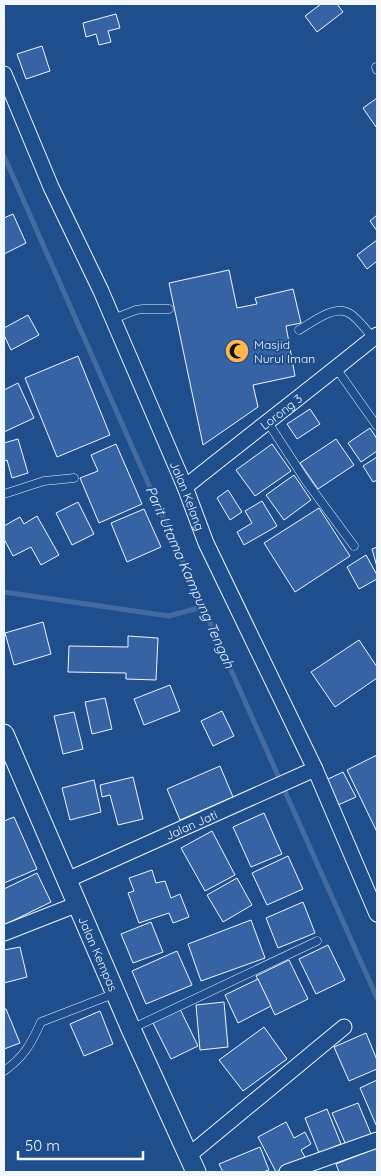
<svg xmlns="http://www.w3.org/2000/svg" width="381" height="1176" viewBox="0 0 381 1176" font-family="Quicksand,sans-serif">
<rect width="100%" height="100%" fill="#1f4e8c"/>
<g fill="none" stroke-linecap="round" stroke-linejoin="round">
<g stroke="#446ba0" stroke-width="5">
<path d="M4 156 178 551 377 998"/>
<path d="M4 592 169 616 202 607"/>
</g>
</g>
<g fill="#3563a3" stroke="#f2f6ff">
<path d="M321 4H337L343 12 317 32 305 16Z"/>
<path d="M116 14 120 28 108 31 111 42 99 45 96 34 86 37 83 23Z"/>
<path d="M42 46 50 71 26 79 17 54Z"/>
<path d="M377 98V125L376 127 363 108Z"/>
<path d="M13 214 26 243 4 254V218Z"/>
<path d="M377 215V231L370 221Z"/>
<path d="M377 240V261L367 269 357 255Z"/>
<path d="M229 270 237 308 257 304 255 298 293 289 301 323 286 326 295 376 253 385 258 407 203 445 169 283Z"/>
<path d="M28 315 39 335 11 350 4 335V328Z"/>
<path d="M78 356 110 435 57 457 25 378Z"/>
<path d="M18 383 34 418 4 432V390Z"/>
<path d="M310 409 320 424 297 439 287 424Z"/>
<path d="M370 428 377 439V451L361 462 348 443Z"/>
<path d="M18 439 28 473 12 478 7 460 4 461V443Z"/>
<path d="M336 439 354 465 318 489 300 463Z"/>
<path d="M116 444 142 504 99 523 80 478 98 471 91 455Z"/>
<path d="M272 444 291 471 255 496 236 470Z"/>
<path d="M377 457V480L373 482 363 466Z"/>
<path d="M294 475 311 500 284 520 266 495Z"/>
<path d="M228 490 242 512 230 520 217 498Z"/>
<path d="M262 501 277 526 244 545 237 532 252 523 245 511Z"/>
<path d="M78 502 94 534 72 545 56 513Z"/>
<path d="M319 508 350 556 295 592 264 543Z"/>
<path d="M144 509 161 547 127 562 111 523Z"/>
<path d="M37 516 59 555 41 565 31 547 13 556 4 539V526L20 517 24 524Z"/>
<path d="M377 547V567L372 549Z"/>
<path d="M366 555 377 575V579L359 589 347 567Z"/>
<path d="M43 622 51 654 14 665 5 633Z"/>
<path d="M128 636 158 638 156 680 126 679V673L68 672 69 646 128 647Z"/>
<path d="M359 640 377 667V678L335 707 311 672Z"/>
<path d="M170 685 180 711 144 725 134 699Z"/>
<path d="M105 698 112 729 92 734 85 702Z"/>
<path d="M222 711 234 736 213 746 201 721Z"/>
<path d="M74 712 83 749 63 754 54 716Z"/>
<path d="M377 755V832L347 770Z"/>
<path d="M220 766 233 797 180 820 167 789Z"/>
<path d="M343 772 356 797 338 805 326 780Z"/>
<path d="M133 777 143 819 118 825 110 795 102 797 100 785Z"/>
<path d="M94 780 101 812 70 820 62 788Z"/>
<path d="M264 813 282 854 251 867 233 827Z"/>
<path d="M14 817 37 869 4 883V821Z"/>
<path d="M212 831 235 875 205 891 181 848Z"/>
<path d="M288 856 303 889 267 905 252 873Z"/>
<path d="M152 870 156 883 165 881 171 898 180 894 189 917 173 923 169 913 139 923 128 893 134 891 129 878Z"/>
<path d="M37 873 51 902 4 925V889Z"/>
<path d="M237 878 252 905 223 922 207 895Z"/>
<path d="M303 902 315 933 278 948 266 918Z"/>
<path d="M251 920 265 958 201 981 188 944Z"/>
<path d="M151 922 163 952 133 963 121 934Z"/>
<path d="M328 945 345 980 316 994 299 959Z"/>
<path d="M20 947 27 977 4 983V950Z"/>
<path d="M177 951 192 985 146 1004 132 971Z"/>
<path d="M289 960 308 999 275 1015 256 976Z"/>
<path d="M258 979 271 1006 238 1023 225 995Z"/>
<path d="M224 1002 228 1047 200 1050 196 1005Z"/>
<path d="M4 1009H6L20 1043 4 1049Z"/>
<path d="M180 1009 198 1046 171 1059 153 1023Z"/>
<path d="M100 1011 113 1044 84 1056 70 1024Z"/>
<path d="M264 1027 287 1059 243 1091 219 1060Z"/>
<path d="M366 1033 377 1060V1069L349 1081 334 1047Z"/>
<path d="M377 1080V1127L360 1088Z"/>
<path d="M358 1103 371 1134 346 1145 332 1113Z"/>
<path d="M327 1109 341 1144 319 1153 305 1118Z"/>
<path d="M286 1122 294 1138 305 1132 311 1144 301 1150 305 1157 276 1172 258 1137Z"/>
<path d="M260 1147 269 1170 263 1172H223L219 1164Z"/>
<path d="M377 1148V1172H339L336 1164Z"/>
</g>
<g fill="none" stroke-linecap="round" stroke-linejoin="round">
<g stroke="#f2f6ff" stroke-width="9">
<g id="service">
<path d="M376 67 377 70"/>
<path d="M113 319 136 310 143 309H169"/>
<path d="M299 330C311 323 335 304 349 313 358 318 366 330 373 338"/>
<path d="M336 368 377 426"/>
<path d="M267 421 306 481 354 546"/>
<path d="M4 494 44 481 74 478"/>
<path d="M131 1029 317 941"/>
<path d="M4 1071C24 1057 31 1044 41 1022L116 993"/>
</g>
</g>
<g stroke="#f2f6ff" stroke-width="17">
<g id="minor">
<path id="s1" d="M4 74 51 187 101 291 185 487 206 543 315 769 377 914"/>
<path id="s2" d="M185 487C249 436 314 386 377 335"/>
<path id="s3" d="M67 880 315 769"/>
<path d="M4 933 78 904"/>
<path d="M188 1156 344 1027"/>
<path d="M287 1172 377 1140"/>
</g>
</g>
<g stroke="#f2f6ff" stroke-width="21">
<g id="tertiary">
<path id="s4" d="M4 734 131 1029 196 1172"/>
</g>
</g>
<use href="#service" stroke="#1f4e8c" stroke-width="8"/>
<use href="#minor" stroke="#1f4e8c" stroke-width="15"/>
<use href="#tertiary" stroke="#1f4e8c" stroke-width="19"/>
</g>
<defs>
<g id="mosque-disc" transform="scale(1.25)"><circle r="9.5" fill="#ffb74d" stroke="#1f4e8c"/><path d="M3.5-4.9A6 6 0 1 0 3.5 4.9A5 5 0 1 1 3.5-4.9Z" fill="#111"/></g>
</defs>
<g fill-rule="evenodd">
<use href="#mosque-disc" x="237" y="351"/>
</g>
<g text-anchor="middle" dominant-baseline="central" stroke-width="4" stroke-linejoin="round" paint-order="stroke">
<g font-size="12" fill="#f2f6ff" stroke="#1f4e8c" text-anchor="start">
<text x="254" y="344">Masjid<tspan x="254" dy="14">Nurul Iman</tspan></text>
</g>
<g font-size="12" fill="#f2f6ff" stroke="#1f4e8c">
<text stroke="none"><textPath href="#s2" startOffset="122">Lorong 3</textPath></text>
<text stroke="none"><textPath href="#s1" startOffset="460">Jalan Kelang</textPath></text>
<text stroke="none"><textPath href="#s3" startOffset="136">Jalan Jati</textPath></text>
<text stroke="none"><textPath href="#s4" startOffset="239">Jalan Kempas</textPath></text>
</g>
<g font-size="14" font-style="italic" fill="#f2f6ff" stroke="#1f4e8c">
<text transform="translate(190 577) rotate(66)">Parit Utama Kampung Tengah</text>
</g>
</g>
<rect width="381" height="1176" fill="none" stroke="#f2f6ff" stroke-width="10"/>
<path d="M18 1151v8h125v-8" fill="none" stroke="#f2f6ff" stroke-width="2.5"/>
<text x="25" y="1151" font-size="15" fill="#f2f6ff" stroke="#1f4e8c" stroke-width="4" paint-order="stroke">50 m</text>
</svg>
